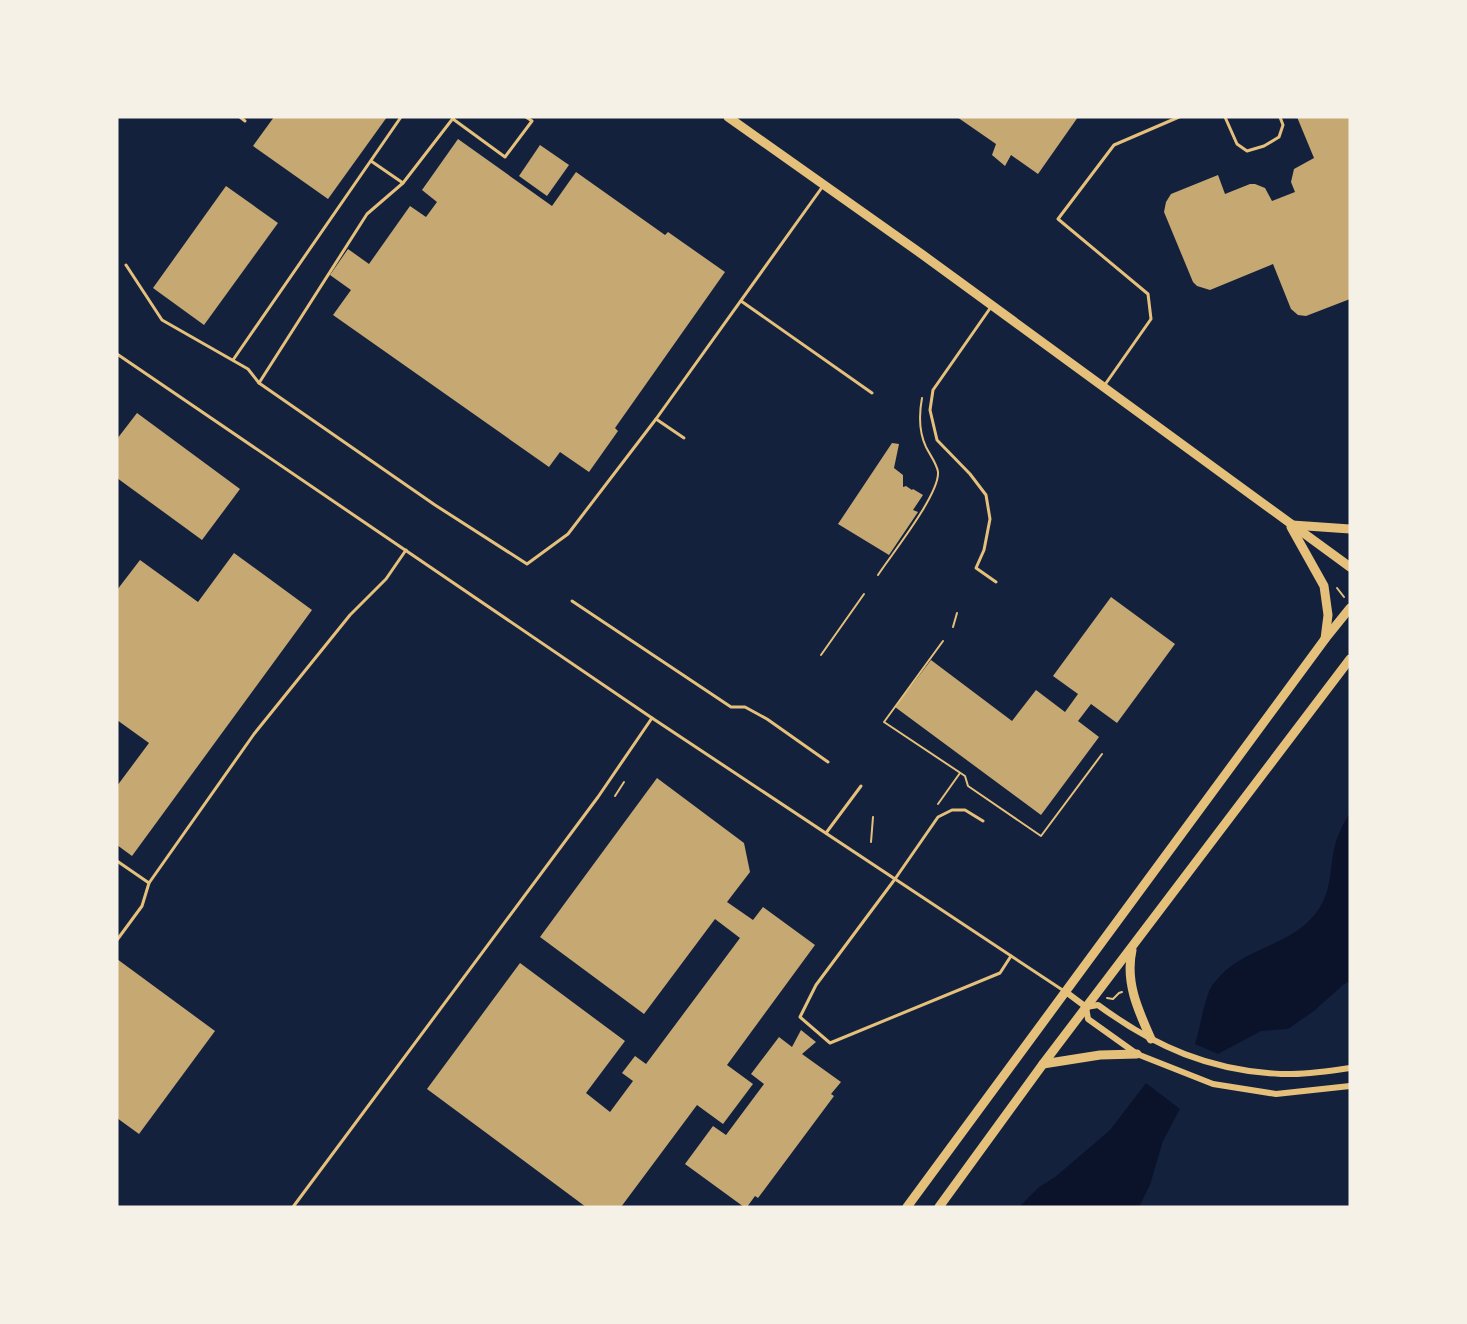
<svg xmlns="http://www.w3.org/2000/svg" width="1467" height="1324" viewBox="0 0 1467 1324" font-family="Arial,sans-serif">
<rect width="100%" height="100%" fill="#14213d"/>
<g fill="#0b132b">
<path d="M1350 813V981L1343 985 1314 1011 1288 1029 1261 1031 1218 1054 1195 1044C1200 1028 1204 1001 1211 987 1213 983 1218 979 1220 976 1249 945 1297 945 1320 907 1330 891 1330 873 1333 855 1335 840 1342 825 1350 813Z"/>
<path d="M1146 1083 1180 1109 1163 1141 1150 1185 1139 1207H1019L1039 1187 1055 1177 1110 1130Z"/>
</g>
<g fill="#c6a872">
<path d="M274 117H387L328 199 253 146Z"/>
<path d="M957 117H1078L1038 174 1011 155 1005 166 992 155 996 144Z"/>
<path d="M1297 117H1350V299L1306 316 1298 315 1291 309 1273 264 1210 290 1197 286 1193 282 1164 212 1166 202 1171 194 1218 175 1225 194 1250 184H1255L1265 188 1272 201 1295 192 1291 182 1294 169 1314 158Z"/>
<path d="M458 139 552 206 576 172 665 235 668 232 725 272 615 428 618 431 589 472 560 452 549 467 333 315 351 290 330 275 348 249 369 264 410 206 426 217 437 202 422 190Z"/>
<path d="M540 145 569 165 547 196 519 176Z"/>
<path d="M226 186 278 223 204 325 153 288Z"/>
<path d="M137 413 240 489 202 540 117 478V439Z"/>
<path d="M892 443 899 444 894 468 903 475V487L906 486 912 490 913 489 923 495 913 510 918 512 889 555 838 524Z"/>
<path d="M234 553 312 610 132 856 117 845V786L149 743 117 720V590L140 560 198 602Z"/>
<path d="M1111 597 1175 644 1117 723 1091 704 1078 721 1099 737 1041 815 895 707 931 660 1012 721 1036 690 1065 712 1078 694 1053 676Z"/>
<path d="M657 778 744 843 750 872 727 902 753 920 763 907 815 945 727 1065 753 1084 723 1124 697 1105 621 1207H586L427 1089 520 963 625 1041 586 1093 610 1112 633 1081 622 1073 635 1056 646 1064 740 938 715 919 644 1014 540 937Z"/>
<path d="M117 959 215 1031 139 1134 117 1118Z"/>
<path d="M801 1030 816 1042 802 1054 841 1082 831 1094 834 1096 758 1198 755 1196 747 1207H744L685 1164 713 1126 726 1135 764 1084 751 1074 779 1037 792 1047Z"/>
</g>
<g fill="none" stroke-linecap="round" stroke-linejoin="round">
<g stroke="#e5c07b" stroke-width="2">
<path d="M878 575C891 555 940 494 938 472 937 464 930 455 926 447 919 432 919 414 922 398"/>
<path d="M1337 588 1344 597"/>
<path d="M953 627 957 613"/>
<path d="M943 641 884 722 965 776 968 786 1041 836 1102 754"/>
<path d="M821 655 864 594"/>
<path d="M615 796 624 782"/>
<path d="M938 804 960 773"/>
<path d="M871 842 873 817"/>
<path d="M1107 998 1113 999 1119 993 1122 992"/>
</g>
<g stroke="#e5c07b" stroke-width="3">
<path d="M240 117 245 121"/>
<path d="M1225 117 1237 144 1247 151 1264 146 1279 137 1283 125 1280 117"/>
<path d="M453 119 505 157 532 121 526 117"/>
<path d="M371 161 403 183"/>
<path d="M126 265 162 320 248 369 259 383 435 505 527 564 568 534 656 419 823 186"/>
<path d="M741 301 872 393"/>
<path d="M991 307 933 390 930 410 937 440 970 474 986 495 990 519 984 550 976 568 996 582"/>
<path d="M117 354 652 718 1064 991"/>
<path d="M233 360 401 117"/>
<path d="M259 383 367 214 403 183 454 117"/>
<path d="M1104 386 1151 319 1148 294 1058 219 1114 145 1179 117"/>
<path d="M656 419 684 438"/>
<path d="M572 601 731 707H745L767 719 828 762"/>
<path d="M983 821 965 810H952L938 817 895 879 816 985 800 1017 830 1043 1000 973 1011 956"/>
<path d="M826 833 861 786"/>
<path d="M117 861 149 883"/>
<path d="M117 940 142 906 149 883 254 734 350 615 386 579 406 550"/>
<path d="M293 1207 598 797 652 718"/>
</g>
<g stroke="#e5c07b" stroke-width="6">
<path d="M1066 992 1086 1007"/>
<path d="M1086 1007 1088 1019 1137 1054 1213 1084 1276 1094 1350 1086"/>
<path d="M1086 1007 1098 1005C1155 1047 1211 1071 1281 1074 1304 1075 1328 1071 1350 1068"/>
</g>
<g stroke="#e5c07b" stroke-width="9">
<path d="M728 117 923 255 1350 567"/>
<path d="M1292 525 1350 529"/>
<path d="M1291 527 1324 586 1328 615 1325 639"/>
<path d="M1132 950C1125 982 1138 1010 1151 1039"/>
<path d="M1043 1064 1100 1055 1137 1054"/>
<path d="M907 1207 1325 639 1350 608"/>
<path d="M939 1207 1043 1064 1350 659"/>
</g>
</g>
<rect width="1467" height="1324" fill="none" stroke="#f6f1e7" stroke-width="237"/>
</svg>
